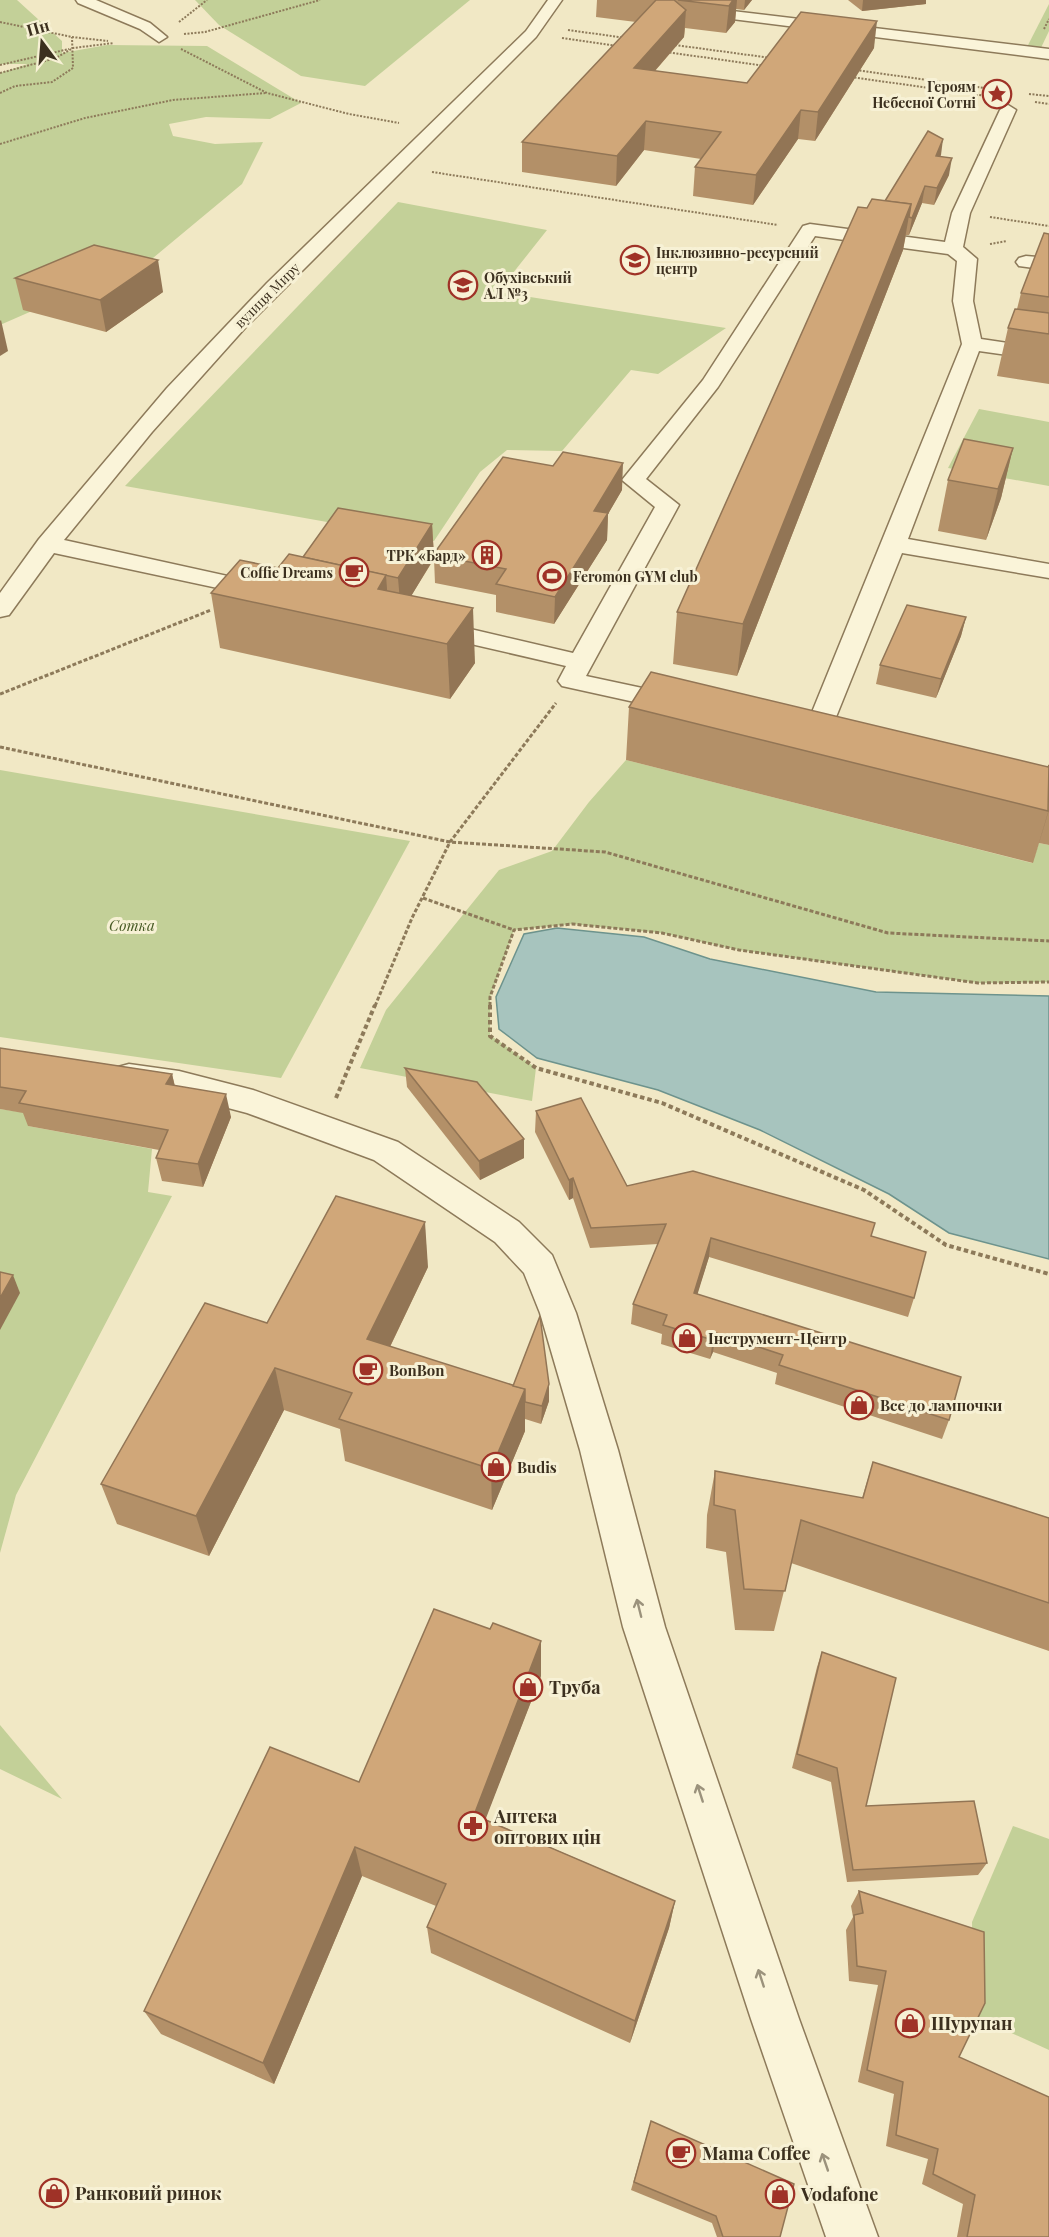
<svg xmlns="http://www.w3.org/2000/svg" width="1049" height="2237" viewBox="0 0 1049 2237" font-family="'Playfair Display',serif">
<rect width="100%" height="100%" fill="#f1e8c5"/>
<g fill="#c3d098">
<path d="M0 0H17L62 41V53L107 45 207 46 301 103 270 119 206 117 169 124 173 136 215 144 263 142 242 184 153 258 0 325V73L28 64H0Z"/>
<path d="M195 0H470L365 86 301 76 219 25Z"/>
<path d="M1049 4V31L1039 52 1026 49Z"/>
<path d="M398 202 547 230 498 292 726 328 658 374 631 370 562 451 507 450 480 472 434 541 125 486Z"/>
<path d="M979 409 1049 422V486L948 468Z"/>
<path d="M626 760 1032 863 1039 843 1049 845V982L978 983 739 950 662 933 572 924 514 930 490 997V1035L536 1068 532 1101 360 1068 386 1010 499 870 552 851 589 802Z"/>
<path d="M0 770 410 841 281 1078 0 1037Z"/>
<path d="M0 1109 34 1114 28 1126 152 1149 148 1192 172 1196 16 1495 0 1553Z"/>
<path d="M0 1725 62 1799 0 1769Z"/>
<path d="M1013 1826 1049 1839V2050L974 2016 972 1922Z"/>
</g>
<path fill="#a7c4be" stroke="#6d938d" stroke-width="1.5" d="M557 928 644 937 710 959 876 992 1049 996V1259L949 1233 889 1194 760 1130 658 1090 537 1058 499 1029 496 997 524 934Z"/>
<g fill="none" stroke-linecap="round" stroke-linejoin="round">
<g stroke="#8d7a5a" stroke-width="3">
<g id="minor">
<path d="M76 0H96L150 23 167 37 159 42 140 29 78 3Z"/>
<path d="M548 0H562L536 37 245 328 152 432 64 540 273 586 276 591 273 596 264 598 54 553 9 615 0 617V593L39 539 167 388 267 283 526 31Z"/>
<path d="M698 0H713L707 8 1049 49V59L692 14 690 11Z"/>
<path d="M1008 105 1016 110 970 213 963 247 977 259 973 301 981 339 1049 349V361L979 351 908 539 1049 564V578L902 553 830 732 826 738 817 740 783 733 779 727 783 721 792 719 808 722 962 344 953 301 957 261 948 254 815 236 718 387 646 479 679 505 586 676 689 698 693 704 689 710 680 712 562 686 558 681 566 666 423 633 419 628 423 623 432 620 573 653 655 507 622 480 703 380 803 226 810 224 945 242 952 213 1000 110Z"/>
<path d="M1026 256 1049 258V270L1019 266 1016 262 1019 258Z"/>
<path d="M129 1064 179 1071 253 1090 398 1142 519 1222 552 1255 576 1313 618 1450 665 1627 799 2019 878 2237H826L751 2019 623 1627 580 1450 540 1313 524 1273 495 1242 374 1160 247 1113 179 1095 118 1085 113 1076 118 1067Z"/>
</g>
</g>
<g stroke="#8d7a5a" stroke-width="2" stroke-dasharray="2 1.5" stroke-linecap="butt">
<path d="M0 22 72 37 108 41"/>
<path d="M179 22 207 0"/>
<path d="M1044 29 1049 19"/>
<path d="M568 30 626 38"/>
<path d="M184 34 205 32 320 0"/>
<path d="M562 38 617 46"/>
<path d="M675 45 771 58"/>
<path d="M181 49 267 93 349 114 399 123"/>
<path d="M666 52 766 66"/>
<path d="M0 65 69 49"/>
<path d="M856 70 991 89"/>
<path d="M0 73 56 58 73 48 114 43"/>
<path d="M851 77 986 96"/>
<path d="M0 93 15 86 52 82 73 68 72 37"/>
<path d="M1029 94 1049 96"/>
<path d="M1035 102 1049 104"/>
<path d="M0 144 85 118 173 100 266 93"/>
<path d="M432 172 778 225"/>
<path d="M990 217 1049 226"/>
<path d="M990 244 1007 241"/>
</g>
<g stroke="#8d7a5a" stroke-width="3" stroke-dasharray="4 2" stroke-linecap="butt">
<path d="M0 694 211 610"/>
<path d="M0 747 450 842 605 852 888 933 1049 941"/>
<path d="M423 898 514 930"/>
<path d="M375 1006 412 918 450 842 556 703"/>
<path d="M490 1006V997L514 930 572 924 662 933 739 950 978 983 1049 982"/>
</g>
<g stroke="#8d7a5a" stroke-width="4" stroke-dasharray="4.5 3" stroke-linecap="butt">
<path d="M490 1005V1036L536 1068 662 1103 864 1190 946 1245 1049 1274"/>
<path d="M336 1098 375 1005"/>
</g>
<use href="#minor" fill="#faf4d9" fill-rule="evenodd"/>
</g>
<g fill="#b39068">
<path d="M597 0H752L744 10 736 9 735 22 726 33 685 28 684 37 655 71 747 83 874 48 815 141 798 139 753 205 693 196 695 167 701 159 644 150 616 186 522 172V142L636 22 596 17Z"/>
<path d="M848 0H926V4L862 11Z"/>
<path d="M940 157 949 175 934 205 922 203 909 235H906L903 250 737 676 673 664 677 612 867 208 885 201Z"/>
<path d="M1049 234V384L997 376 1008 328 1017 309 1021 293Z"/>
<path d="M15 278 163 292 106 332 23 310Z"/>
<path d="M1013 448 1001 498 986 540 938 531 948 480Z"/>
<path d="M622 490 608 514 607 540 554 624 496 612V595L435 583 434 559 411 596 475 663 450 699 220 648 211 593 278 568 432 524 434 555Z"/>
<path d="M966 617 961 636 936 698 876 684 880 665Z"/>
<path d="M629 707 1048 767 1049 765V845L1039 843 1033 863 626 760Z"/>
<path d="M0 1048 172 1074 175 1086 231 1117 203 1187 162 1181 156 1158 159 1150 28 1126 23 1113 0 1109Z"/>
<path d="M405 1068 524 1158 480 1180 407 1087Z"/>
<path d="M536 1111 627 1186 872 1236 914 1298 908 1317 709 1257 697 1294 949 1420 942 1439 775 1384 777 1373 713 1352 710 1359 661 1344 662 1334 631 1324 633 1304 658 1244 590 1248 573 1198 569 1200 535 1132Z"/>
<path d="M428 1267 390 1347 549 1401 541 1424 525 1419V1431L492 1510 345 1461 340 1429 284 1410 209 1556 117 1524 101 1484 267 1323Z"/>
<path d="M873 1462 1049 1518V1651L791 1563 774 1631 735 1630 726 1552 706 1548 707 1515 715 1471 862 1498Z"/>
<path d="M822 1652 866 1806 987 1863 978 1875 847 1882 831 1782 792 1768 817 1667Z"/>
<path d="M541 1676 485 1819 675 1901 669 1928 630 2043 431 1953 427 1927 436 1906 362 1876 274 2084 161 2034 144 2011 359 1782Z"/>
<path d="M859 1891 959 2057 1049 2237H957L963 2204 922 2184 928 2159 886 2146 894 2094 858 2082 878 1985 849 1981 846 1930 853 1917 851 1906Z"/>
<path d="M651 2121 780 2237H717L712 2223 631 2190Z"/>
</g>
<g fill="#927555">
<path d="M733 0H737L735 22 726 33 729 6Z"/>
<path d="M745 0H752L744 10Z"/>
<path d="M863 0H926V4L862 11Z"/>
<path d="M686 10 684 37 633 96 634 68Z"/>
<path d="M877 21 874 48 815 141 818 112Z"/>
<path d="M801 110 798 139 753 205 756 175Z"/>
<path d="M646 121 644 150 616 186 617 156Z"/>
<path d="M943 139 941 155 934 173 936 156Z"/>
<path d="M952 158 949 175 934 205 937 188Z"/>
<path d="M925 186 922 203 909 235 912 218Z"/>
<path d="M911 204 903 250 737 676 743 624Z"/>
<path d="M158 260 163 292 106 332 100 300Z"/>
<path d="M1 320 8 351 0 356V321Z"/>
<path d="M1013 448 1001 498 986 540 998 489Z"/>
<path d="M623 463 622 490 608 514 607 540 554 624 555 597 594 511Z"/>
<path d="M432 524 434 558 401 613 398 578Z"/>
<path d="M386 575 390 630 378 589Z"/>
<path d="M473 608 475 663 450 699 447 644Z"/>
<path d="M966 617 961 636 936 698 941 679Z"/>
<path d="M1049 809V810L1033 863Z"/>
<path d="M172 1074 177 1097 166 1084Z"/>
<path d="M226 1094 231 1117 203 1187 198 1164Z"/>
<path d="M524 1139V1158L480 1180 479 1161Z"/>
<path d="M573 1178V1198L569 1200V1180Z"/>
<path d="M425 1222 428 1267 373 1382 367 1339Z"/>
<path d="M711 1238 709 1257 692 1312 694 1293Z"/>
<path d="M13 1275 20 1293 0 1330V1298Z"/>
<path d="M716 1333 713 1352 710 1359 713 1340Z"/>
<path d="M275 1368 284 1410 209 1556 196 1516Z"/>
<path d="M549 1384V1401L541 1424 542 1406Z"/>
<path d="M525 1389V1431L492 1510 491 1469Z"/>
<path d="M541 1641V1676L476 1844 474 1815Z"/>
<path d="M355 1847 362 1876 274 2084 263 2063Z"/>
<path d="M675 1901 669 1928 630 2043 635 2021Z"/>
</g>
<g fill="#d0a779" stroke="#927555" stroke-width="1.5">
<path d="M656 0H674L686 10 634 68 747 83 801 12 877 21 818 112 801 110 756 175 695 167 721 132 646 121 617 156 522 142Z"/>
<path d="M678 0H733L729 6Z"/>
<path d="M928 131 943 139 936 156 952 158 937 188 925 186 912 218 909 217 911 204 885 201Z"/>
<path d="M872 199 911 204 743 624 677 612 858 207 867 208Z"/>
<path d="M1044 233 1049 234V297L1021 293Z"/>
<path d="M94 245 158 260 100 300 15 278Z"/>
<path d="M1015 309 1049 313V334L1008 328Z"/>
<path d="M964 439 1013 448 998 489 948 480Z"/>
<path d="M563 452 623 463 594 511 608 513 555 597 496 584 506 569 433 555 503 457 553 466Z"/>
<path d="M338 508 432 524 398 578 303 557Z"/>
<path d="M289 554 386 575 378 589 473 608 447 644 211 593 240 560 278 568Z"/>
<path d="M907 605 966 617 941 679 880 665Z"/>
<path d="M651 672 1048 767 1049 765 1048 811 629 707Z"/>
<path d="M0 1048 172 1074 166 1084 226 1094 198 1164 156 1158 168 1130 19 1103 26 1091 0 1087Z"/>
<path d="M405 1068 477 1082 524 1139 479 1161Z"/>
<path d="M581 1098 627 1186 693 1171 875 1223 871 1236 926 1252 914 1298 711 1238 694 1293 961 1377 949 1420 779 1365 783 1355 716 1333 713 1340 663 1325 667 1315 633 1304 666 1224 591 1228 573 1178 569 1180 536 1111Z"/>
<path d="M336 1196 425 1222 367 1339 525 1389 491 1469 339 1419 352 1393 275 1368 196 1516 101 1484 205 1303 267 1323Z"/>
<path d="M0 1272 13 1275 0 1298Z"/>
<path d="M540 1316 549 1384 542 1406 525 1402V1389L513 1386Z"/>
<path d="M873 1462 1049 1518V1603L801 1520 785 1591 744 1589 735 1510 714 1505 715 1471 863 1498Z"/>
<path d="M434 1609 490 1629 493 1623 541 1641 474 1815 675 1901 635 2021 427 1927 446 1884 355 1847 263 2063 144 2011 270 1747 359 1782Z"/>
<path d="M822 1652 896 1678 866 1806 974 1801 987 1863 853 1870 837 1768 797 1754Z"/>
<path d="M859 1891 984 1932 985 2003 959 2057 1049 2097V2237H967L975 2195 933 2174 938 2149 896 2135 903 2082 867 2070 886 1971 857 1966 854 1915 863 1913Z"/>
<path d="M651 2121 794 2184 780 2237H723L716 2216 634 2182Z"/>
</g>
<defs><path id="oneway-shaft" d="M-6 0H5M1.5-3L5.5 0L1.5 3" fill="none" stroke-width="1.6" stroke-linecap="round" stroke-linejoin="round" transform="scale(1.5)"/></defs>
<g stroke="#9b927c">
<use href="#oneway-shaft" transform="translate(639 1608) rotate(-104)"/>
<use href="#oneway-shaft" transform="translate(700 1793) rotate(-108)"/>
<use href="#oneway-shaft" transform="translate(761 1978) rotate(-108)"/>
<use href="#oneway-shaft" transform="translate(825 2162) rotate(-109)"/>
</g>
<defs>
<g id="sight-ring" transform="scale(1.5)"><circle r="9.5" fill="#f7f1d5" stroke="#9f3227" stroke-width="1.5"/><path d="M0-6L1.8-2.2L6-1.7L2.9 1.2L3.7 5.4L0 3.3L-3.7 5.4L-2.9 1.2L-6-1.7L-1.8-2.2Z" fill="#9f3227"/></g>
<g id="school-ring" transform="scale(1.5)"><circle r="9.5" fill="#f7f1d5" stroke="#9f3227" stroke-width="1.5"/><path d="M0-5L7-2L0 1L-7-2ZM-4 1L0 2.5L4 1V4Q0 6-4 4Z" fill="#9f3227"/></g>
<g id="building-ring" transform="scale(1.5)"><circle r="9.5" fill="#f7f1d5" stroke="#9f3227" stroke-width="1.5"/><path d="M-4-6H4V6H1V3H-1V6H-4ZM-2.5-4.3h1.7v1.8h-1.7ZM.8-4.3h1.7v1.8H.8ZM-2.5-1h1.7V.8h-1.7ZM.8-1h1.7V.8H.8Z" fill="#9f3227"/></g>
<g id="cafe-ring" transform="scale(1.5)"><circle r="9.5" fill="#f7f1d5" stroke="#9f3227" stroke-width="1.5"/><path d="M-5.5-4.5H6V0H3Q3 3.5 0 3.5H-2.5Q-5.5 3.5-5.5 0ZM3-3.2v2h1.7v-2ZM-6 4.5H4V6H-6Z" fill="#9f3227"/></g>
<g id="stadium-ring" transform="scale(1.5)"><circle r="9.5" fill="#f7f1d5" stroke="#9f3227" stroke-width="1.5"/><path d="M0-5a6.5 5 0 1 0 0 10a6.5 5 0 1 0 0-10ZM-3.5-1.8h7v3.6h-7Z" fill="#9f3227"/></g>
<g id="shop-ring" transform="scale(1.5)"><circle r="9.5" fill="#f7f1d5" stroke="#9f3227" stroke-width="1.5"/><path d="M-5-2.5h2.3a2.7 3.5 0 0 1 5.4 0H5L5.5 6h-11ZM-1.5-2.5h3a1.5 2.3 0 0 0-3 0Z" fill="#9f3227"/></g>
<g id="pharmacy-ring" transform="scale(1.5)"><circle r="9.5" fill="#f7f1d5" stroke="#9f3227" stroke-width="1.5"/><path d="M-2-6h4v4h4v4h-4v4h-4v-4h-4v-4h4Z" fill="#9f3227"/></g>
</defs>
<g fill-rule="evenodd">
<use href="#sight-ring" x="997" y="94"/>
<use href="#school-ring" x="635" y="260"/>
<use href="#school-ring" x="463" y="285"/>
<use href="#building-ring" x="487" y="555"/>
<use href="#cafe-ring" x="354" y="572"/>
<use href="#stadium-ring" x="552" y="576"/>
<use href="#shop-ring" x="687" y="1338"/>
<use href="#cafe-ring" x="368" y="1370"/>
<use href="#shop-ring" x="859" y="1405"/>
<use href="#shop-ring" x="496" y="1467"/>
<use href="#shop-ring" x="528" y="1687"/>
<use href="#pharmacy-ring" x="473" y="1826"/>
<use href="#shop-ring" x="910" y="2023"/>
<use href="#cafe-ring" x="681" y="2153"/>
<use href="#shop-ring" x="54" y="2193"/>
<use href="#shop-ring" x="780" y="2194"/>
</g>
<g text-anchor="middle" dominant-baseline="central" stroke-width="6" stroke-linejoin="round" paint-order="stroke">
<g font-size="14" font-weight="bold" fill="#3c301f" stroke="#f7f1d5" text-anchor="end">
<text x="976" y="86">Героям<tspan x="976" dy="16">Небесної Сотні</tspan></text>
<text x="656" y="252" text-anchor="start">Інклюзивно-ресурсний<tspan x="656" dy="16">центр</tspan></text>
<text x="484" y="277" text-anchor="start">Обухівський<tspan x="484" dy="16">АЛ №3</tspan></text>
<text x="466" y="555">ТРК «Бард»</text>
<text x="333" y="572">Coffie Dreams</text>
<text x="573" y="576" text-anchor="start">Feromon GYM club</text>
</g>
<g font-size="14" fill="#3c301f" stroke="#f7f1d5">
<text transform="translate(267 295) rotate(-45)">вулиця Миру</text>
</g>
<g font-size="15" font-style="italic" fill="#475a24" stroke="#f7f1d5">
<text x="132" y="925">Сотка</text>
</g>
<g font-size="15" font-weight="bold" fill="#3c301f" stroke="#f7f1d5" text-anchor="start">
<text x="708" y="1338">Інструмент-Центр</text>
<text x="389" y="1370">BonBon</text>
<text x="880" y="1405">Все до лампочки</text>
<text x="517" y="1467">Budis</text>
</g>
<g font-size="18" font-weight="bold" fill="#3c301f" stroke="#f7f1d5" text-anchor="start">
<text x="549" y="1687">Труба</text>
<text x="494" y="1816">Аптека<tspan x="494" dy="21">оптових цін</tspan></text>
<text x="931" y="2023">Шурупан</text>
<text x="702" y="2153">Mama Coffee</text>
<text x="75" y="2193">Ранковий ринок</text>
<text x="801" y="2194">Vodafone</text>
</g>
</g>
<g transform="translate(42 42) rotate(344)" stroke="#f7f1d5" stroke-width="4.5" paint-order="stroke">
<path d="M0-4.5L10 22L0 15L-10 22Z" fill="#3c301f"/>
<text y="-9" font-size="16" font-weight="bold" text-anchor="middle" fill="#3c301f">Пн</text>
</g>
</svg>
